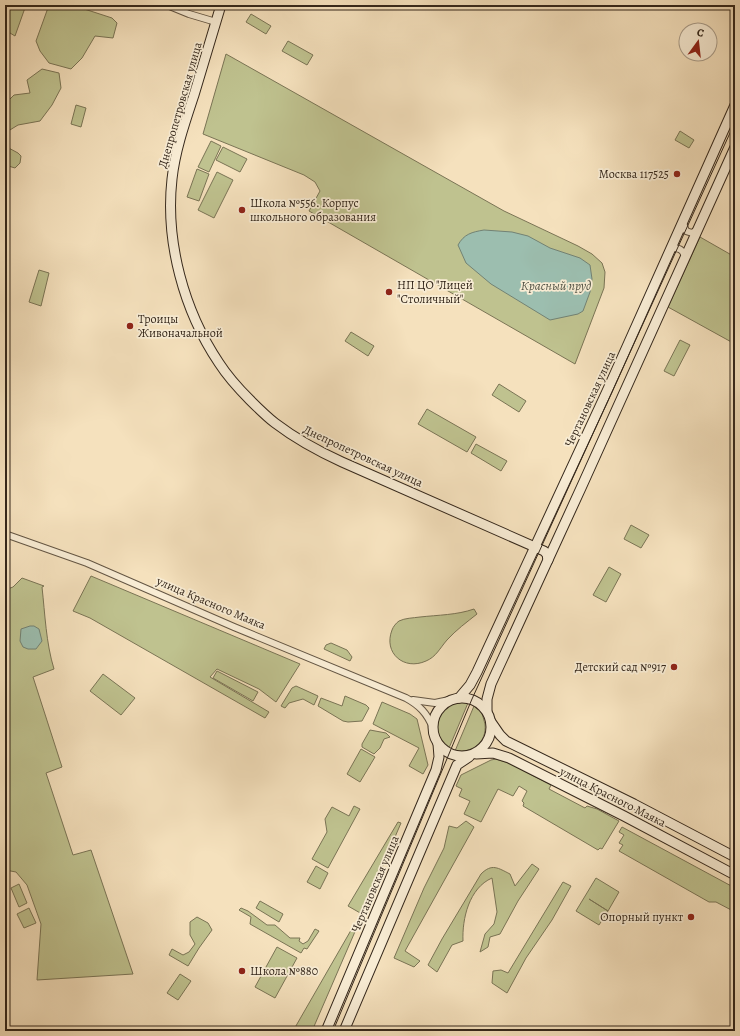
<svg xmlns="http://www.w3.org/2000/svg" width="740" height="1036" viewBox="0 0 740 1036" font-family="Alegreya,serif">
<rect width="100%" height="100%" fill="#f5e1bd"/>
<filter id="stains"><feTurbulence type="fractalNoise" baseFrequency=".005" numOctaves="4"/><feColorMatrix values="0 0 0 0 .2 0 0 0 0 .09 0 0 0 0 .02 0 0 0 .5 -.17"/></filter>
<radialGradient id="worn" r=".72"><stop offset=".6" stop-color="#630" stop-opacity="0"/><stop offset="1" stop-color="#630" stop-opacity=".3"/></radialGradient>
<g fill="#bfc28f" stroke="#7a7455">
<path d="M5 5H26L15 36 5 30Z"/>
<path d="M49 5H72L112 18 117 23 113 38 95 36 82 58 71 69 49 63 40 51 36 41Z"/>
<path d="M251 14 271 26 266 34 246 22Z"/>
<path d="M288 41 313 55 307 65 282 51Z"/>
<path d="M226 54 504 211 578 246 592 254 602 263 605 272 604 288 575 364 309 211 320 191 315 182 304 175 203 134Z"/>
<path d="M42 69 59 73 61 88 52 105 40 121 18 125 5 133V104L14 95 30 93 27 80Z"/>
<path d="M76 105 86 108 81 127 71 124Z"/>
<path d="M680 131 694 140 689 148 675 140Z"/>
<path d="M211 141 221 146 209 172 198 167Z"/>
<path d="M5 146 18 153 21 156 20 163 15 168 5 165Z"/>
<path d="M223 147 247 159 240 172 216 160Z"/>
<path d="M197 169 209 174 199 201 187 197Z"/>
<path d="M217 172 233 180 214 218 198 210Z"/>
<path d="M700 237 735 257V344L668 307Z"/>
<path d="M39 270 49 273 41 306 29 302Z"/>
<path d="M351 332 374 346 368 356 345 341Z"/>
<path d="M680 340 690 345 674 376 664 371Z"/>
<path d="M499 384 526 401 519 412 492 395Z"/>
<path d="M427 409 476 437 467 452 418 424Z"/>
<path d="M476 444 507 461 501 471 471 453Z"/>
<path d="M631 525 649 535 641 548 624 539Z"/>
<path d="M609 567 621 574 606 602 593 595Z"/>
<path d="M91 576 300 664 276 702 259 689 217 669 210 677 269 712 265 718 90 618 73 611Z"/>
<path d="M22 578 44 586 42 587C45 614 46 643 54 669L33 677 62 767 46 773 73 855 91 850 133 974 37 980 41 924 27 885 16 872 5 870V658L8 646 5 645V590L13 587Z"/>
<path d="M474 609 477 614C467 622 456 630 447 640 440 648 436 657 426 661 404 671 383 653 392 630 393 627 396 623 399 621 405 618 413 618 420 617 438 615 457 615 474 609Z"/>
<path d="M331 643 347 650 352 657 350 661 324 649 326 645Z"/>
<path d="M217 671 258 692 253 701 213 678Z"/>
<path d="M103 674 135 698 121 715 90 691Z"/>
<path d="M296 686 318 696 314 705 303 699 289 703 285 708 281 706 292 688Z"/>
<path d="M345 696 366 705 369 708 362 721 348 722 343 721 318 706 321 698 342 706Z"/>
<path d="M462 701 468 703 449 748C426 731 434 704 462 701Z"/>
<path d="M382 702 410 714 417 719 428 765 423 774 409 766 419 748 373 724Z"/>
<path d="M474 706C476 708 480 710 481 712 483 715 484 721 485 724 487 743 472 753 455 751Z"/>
<path d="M370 730 386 733 390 737 384 739 380 748 374 754 362 747V744Z"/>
<path d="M361 749 375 757 360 782 347 774Z"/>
<path d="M496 759 509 763 551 785 549 789 585 808 587 806 597 809 619 821 602 849 600 848 598 850 523 806 524 803 522 801 527 791 519 786 513 796 498 789 481 822 464 814 470 801 459 796 462 789 456 786 461 775 491 760Z"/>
<path d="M354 806 360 809 328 868 312 859 327 832 325 819 332 807 349 816Z"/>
<path d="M466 821 474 827 405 951 420 961 414 967 394 958 424 888 444 848 449 826 457 828Z"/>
<path d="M398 822 401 823 362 914 348 906Z"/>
<path d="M622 827 735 888V912L716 902H709L619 851 623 845 619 843 624 835 619 832Z"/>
<path d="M532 864 539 869 518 901 500 934 490 937 488 947 480 952 485 934 494 924 497 912 492 878C469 888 462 919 463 941L452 945 437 972 428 965 442 939 481 874C492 863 498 868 510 874L515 886Z"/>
<path d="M316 866 328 873 320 889 307 882Z"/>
<path d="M596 878 619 892 608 911 589 899 608 911 599 925 576 911Z"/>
<path d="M563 882 571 886 552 920 526 958 507 993 492 983 493 971 501 970 508 973Z"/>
<path d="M19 884 27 903 19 907 11 888Z"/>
<path d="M260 901 283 914 279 922 256 908Z"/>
<path d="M29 908 36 923 24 928 17 914Z"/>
<path d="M241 908 248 911 267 925H275L290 938H300L299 941 303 944 308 941 315 929 319 931 307 949 304 948 301 953 250 924 251 917 239 910Z"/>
<path d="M197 917 208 923 212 930 199 948 188 966 169 955 172 949 183 955 189 952 195 944 190 935V922Z"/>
<path d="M354 925 357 927 312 1031H293Z"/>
<path d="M277 947 297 958 275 998 255 987Z"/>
<path d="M180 974 191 981 178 1000 167 993Z"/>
</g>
<g fill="#9cbeaf" stroke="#728274">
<path d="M484 230 512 232 528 236 550 248 580 258 590 265 592 279 590 292 583 311 578 314 550 320 491 284 466 263 458 245C464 234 472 232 484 230Z"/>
<path d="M30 626H34L39 629 42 641 36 649H28L23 647 20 641 21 629Z"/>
</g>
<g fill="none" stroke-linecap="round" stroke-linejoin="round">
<g stroke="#645644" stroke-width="8">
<g id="street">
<path d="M167 5 189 14 216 22"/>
<path d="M683 223 686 231 692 233 697 230"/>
<path d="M671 248C679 248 683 249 685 257"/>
<path d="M5 534 87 563 234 627 406 698C419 705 427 713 433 728"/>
<path d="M413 700 435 703 449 700"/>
</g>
</g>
<g stroke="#34271b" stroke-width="11">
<g id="secondary">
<path d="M221 5C212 35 203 65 194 95 185 122 175 151 172 179 165 242 184 311 219 363 228 377 239 389 250 400 258 408 266 416 275 423 296 439 318 451 342 462L544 551 547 554 548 560"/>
<circle cx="462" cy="727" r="29"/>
<path d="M459 698 470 685 477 672 608 389 735 105"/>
<path d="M487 711V699L491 684 581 488 735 147"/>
<path d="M491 722 500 735 506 741 634 804 735 857"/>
<path d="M476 754 493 753 509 758 624 816 735 875"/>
<path d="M326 1031 436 770 439 757 438 744"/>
<path d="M344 1031 454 772 457 765 469 757"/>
</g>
</g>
<use href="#street" stroke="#f8ecd4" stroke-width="6"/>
<use href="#secondary" stroke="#f8ecd4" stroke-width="9"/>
<path stroke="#34271b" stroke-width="1" d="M333 1031 472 699 735 122"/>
</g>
<g fill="#8f2418" stroke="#f8ecd4" stroke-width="1.5">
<circle cx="677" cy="174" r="4"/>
<circle cx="242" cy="210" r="4"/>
<circle cx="389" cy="292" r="4"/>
<circle cx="130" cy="326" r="4"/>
<circle cx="674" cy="667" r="4"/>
<circle cx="691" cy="917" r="4"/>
<circle cx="242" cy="971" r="4"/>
</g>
<g text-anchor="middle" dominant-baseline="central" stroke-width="3.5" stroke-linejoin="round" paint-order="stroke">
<g font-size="12" fill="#34271b" stroke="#f8ecd4">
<text transform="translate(180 105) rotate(-74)">Днепропетровская улица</text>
<text transform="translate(590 399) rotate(-65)">Чертановская улица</text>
<text transform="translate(363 456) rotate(25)">Днепропетровская улица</text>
<text transform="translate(211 603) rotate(23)">улица Красного Маяка</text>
<text transform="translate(613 797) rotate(27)">улица Красного Маяка</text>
<text transform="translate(375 884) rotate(-67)">Чертановская улица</text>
</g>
<g font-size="12" fill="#34271b" stroke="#f8ecd4" text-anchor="start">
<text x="669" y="174" text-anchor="end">Москва 117525</text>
<text x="250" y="203">Школа №556. Корпус<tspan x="250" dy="14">школьного образования</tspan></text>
<text x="397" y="285">НП ЦО "Лицей<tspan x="397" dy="14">"Столичный"</tspan></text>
<text x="138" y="319">Троицы<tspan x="138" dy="14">Живоначальной</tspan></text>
<text x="666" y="667" text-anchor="end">Детский сад №917</text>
<text x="683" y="917" text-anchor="end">Опорный пункт</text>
<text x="250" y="971">Школа №880</text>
</g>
<g font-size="13" font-style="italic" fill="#535447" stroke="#f8ecd4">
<text x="556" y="285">Красный пруд</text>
</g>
</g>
<rect width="740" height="1036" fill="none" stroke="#f5e1bd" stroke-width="20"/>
<rect x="6" y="6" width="728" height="1024" fill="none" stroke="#34271b" stroke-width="2"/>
<rect x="10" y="10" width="720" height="1016" fill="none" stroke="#34271b"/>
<g transform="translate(698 42) rotate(15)"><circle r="19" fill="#f8ecd4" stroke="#aa9d8a"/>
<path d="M0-3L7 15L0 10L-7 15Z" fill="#8f2418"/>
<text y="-6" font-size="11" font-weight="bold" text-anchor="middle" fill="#34271b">С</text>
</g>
<rect width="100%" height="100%" filter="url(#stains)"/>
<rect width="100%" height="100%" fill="url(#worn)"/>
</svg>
